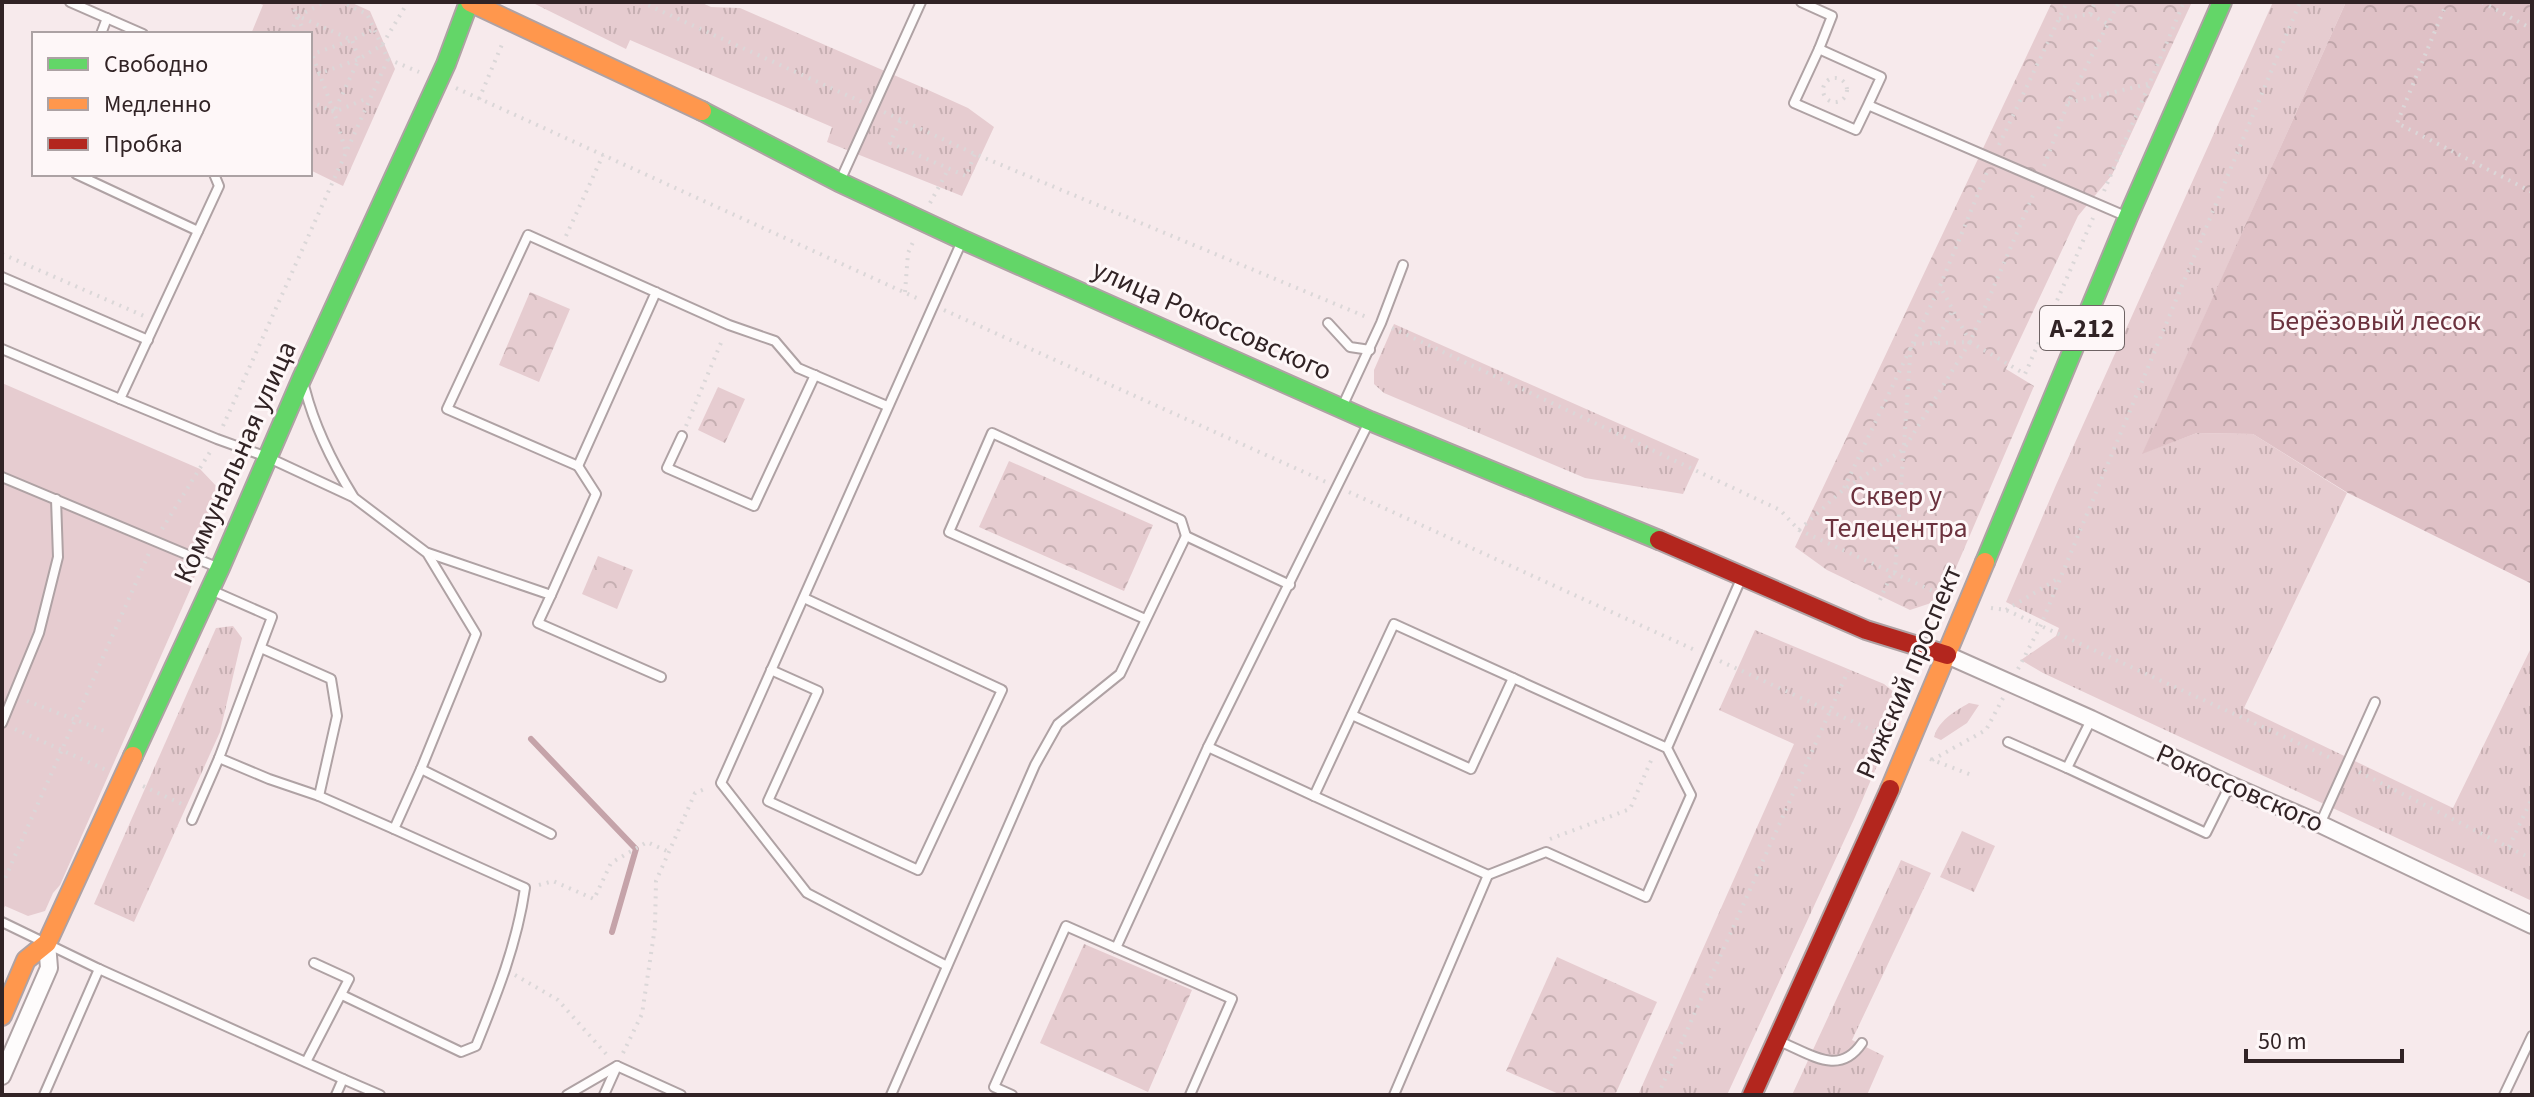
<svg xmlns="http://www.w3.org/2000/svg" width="2534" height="1097" viewBox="0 0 2534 1097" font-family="'Source Sans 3',sans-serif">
<defs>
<pattern id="grass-tufts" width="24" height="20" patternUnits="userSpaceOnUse" patternTransform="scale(2)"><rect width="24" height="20" fill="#e6ccd0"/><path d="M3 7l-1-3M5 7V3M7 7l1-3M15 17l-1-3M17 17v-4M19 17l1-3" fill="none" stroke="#c6afb2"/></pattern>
<pattern id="forest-crowns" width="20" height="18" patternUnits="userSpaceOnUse" patternTransform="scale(2)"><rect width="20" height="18" fill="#dfc1c6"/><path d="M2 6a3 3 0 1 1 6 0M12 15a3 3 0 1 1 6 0" fill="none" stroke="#c0a6aa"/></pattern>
<pattern id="park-crowns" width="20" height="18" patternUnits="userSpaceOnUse" patternTransform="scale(2)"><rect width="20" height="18" fill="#e6ccd0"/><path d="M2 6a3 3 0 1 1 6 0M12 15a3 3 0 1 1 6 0" fill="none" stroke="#c6afb2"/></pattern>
</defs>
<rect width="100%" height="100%" fill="#f7eaec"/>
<g fill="url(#grass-tufts)">
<path d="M256 2H350L370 11 395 69 343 186 310 170V34H251L263 5Z"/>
<path d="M531 2H700L711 7 740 8 926 89 968 108 994 127 962 196 827 142 832 127 630 40 626 49Z"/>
<path d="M2273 2H2346L2143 453 2197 433 2253 434 2347 493 2244 708 2453 808 2532 646V901L2043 673 2021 660 2056 636 2059 628 2006 602 2056 485Z"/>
<path d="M1394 324 1699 459 1683 494 1585 478 1384 393 1374 384V370Z"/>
<path d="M233 626 242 638 220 732 134 922 94 904 216 628Z"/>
<path d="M1755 630 1884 684 1895 693 1901 710 1855 817 1727 1095H1638L1794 744 1719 710Z"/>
<path d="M1969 703 1979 705 1967 723 1941 740 1934 737C1939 720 1954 712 1969 703Z"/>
<path d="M1962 831 1995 846 1974 892 1940 877Z"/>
<path d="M1901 860 1931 873 1852 1040 1884 1056 1867 1095H1792Z"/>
</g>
<path fill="url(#forest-crowns)" d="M2346 2H2532V584L2348 493 2253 434 2197 433 2142 454Z"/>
<g fill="url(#park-crowns)">
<path d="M2052 2H2192L2112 175 2078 216 2006 369 2034 386 1955 570 1931 603 1910 610 1827 570 1795 547Z"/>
<path d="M530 292 570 309 539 382 499 365Z"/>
<path d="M718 387 745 399 725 443 698 430Z"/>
<path d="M1009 461 1153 525 1124 591 979 527Z"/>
<path d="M598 556 633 570 617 609 582 594Z"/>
<path d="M1084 944 1192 990 1148 1092 1040 1043Z"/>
<path d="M1557 957 1657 1002 1615 1095H1561L1506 1071Z"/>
</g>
<path fill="#e6ccd0" d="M2 383 200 469 219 489 221 498 190 590 60 885 53 893 45 911 28 916 5 906 2 912Z"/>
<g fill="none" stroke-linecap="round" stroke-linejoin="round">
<path stroke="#c5a3a9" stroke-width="6" d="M531 739 636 849 612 932"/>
<g stroke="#afa2a4" stroke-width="12">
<g id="lane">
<path d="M70 2 143 34"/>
<path d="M1801 2 1832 16 1819 49"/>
<path d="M101 34 107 18"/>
<path d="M1868 105 1881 77 1819 49 1794 103 1856 130 1868 105 2123 215"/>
<path d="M76 174 198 231"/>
<path d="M214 174 219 186 120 399 217 439 267 457 353 497 427 553 476 634 421 769 551 834"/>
<path d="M840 181 921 2"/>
<path d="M2 277 148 340"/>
<path d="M656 292 578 466 447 409 528 235 729 325 775 341 798 368 887 406"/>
<path d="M1328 323 1350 347 1370 350"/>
<path d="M2 349 120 399"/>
<path d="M305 389C315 428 332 462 353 496"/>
<path d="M1342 407 1381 323 1403 265"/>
<path d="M682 436 667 468 754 506 815 375"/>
<path d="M2 477 219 568"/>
<path d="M428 553 551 595 538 623 661 677"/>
<path d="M213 591 272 617 219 758 269 779 319 796 394 829"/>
<path d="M551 595 596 494 578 466"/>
<path d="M1145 619 949 532 992 433 1181 520 1186 536"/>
<path d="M261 648 331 679 337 716 319 796"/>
<path d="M771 670 818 691 768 801 918 870 1002 690 804 598"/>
<path d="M1352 715 1471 769 1513 678"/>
<path d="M2091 720 2067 768 2206 833 2230 785"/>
<path d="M2 723 39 633 58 557 56 499"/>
<path d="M2008 742 2067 768"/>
<path d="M1667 748 1691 795 1646 897 1546 852 1488 875 1314 796 1394 624 1667 748 1741 579"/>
<path d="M1314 796 1208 747 1369 422"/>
<path d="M192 820 219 758"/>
<path d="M2320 824 2375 702"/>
<path d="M2 922 99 969 343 1079"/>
<path d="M1116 948 1232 999 1190 1095"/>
<path d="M947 966 807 893 721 783 962 241"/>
<path d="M342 995 461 1052 476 1046C497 994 517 944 525 888L394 829 421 769"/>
<path d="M1781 1042C1811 1054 1839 1077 1862 1043"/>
<path d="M306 1062 349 979 314 963"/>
<path d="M44 1095 99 969"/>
<path d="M336 1095 343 1079 380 1095"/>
<path d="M567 1095 617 1066"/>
<path d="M604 1095 617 1066 681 1095"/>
<path d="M891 1095 1035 765 1058 724 1120 674 1186 536 1290 585"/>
<path d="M1012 1095 994 1087 1066 926 1116 948 1208 747"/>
<path d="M1394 1095 1488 875"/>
<path d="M2504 1095 2532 1036"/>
</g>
</g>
<g stroke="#afa2a4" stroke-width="20">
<g id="street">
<path d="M1947 655 2091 719 2230 785 2320 824 2532 925"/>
<path d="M2 1076 49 968 47 943"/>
</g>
</g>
<g stroke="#afa2a4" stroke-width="22">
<g id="fast">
<path d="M702 111 839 182 963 240 1370 421 1659 540"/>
<path d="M1985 562 2128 217 2222 2"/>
<path d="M133 756 220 568 302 378 446 64 469 2"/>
</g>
</g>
<g stroke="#afa2a4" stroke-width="22">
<g id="slow">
<path d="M470 2 702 111"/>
<path d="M1890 789 1985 562"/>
<path d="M2 1016 26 960 47 943 133 756"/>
</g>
</g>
<g stroke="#afa2a4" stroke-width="22">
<g id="jam">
<path d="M1659 540 1866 630 1947 655"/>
<path d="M1752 1095 1890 789"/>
</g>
</g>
<g stroke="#dbd7d8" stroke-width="4" stroke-dasharray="2 6" stroke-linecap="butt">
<path d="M291 2 305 34"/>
<path d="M641 2 862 102"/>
<path d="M2447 2 2397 123 2532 192"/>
<path d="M2482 2 2532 29"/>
<path d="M2090 14 2095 2"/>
<path d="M298 16 325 2"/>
<path d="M2059 19 2090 14 2108 24"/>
<path d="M290 34 298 16 352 40 359 59 334 112"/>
<path d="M310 49 334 112 345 149"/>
<path d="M310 55 352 40 374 29"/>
<path d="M388 59 419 72"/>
<path d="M310 77 359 59 382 45 408 2"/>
<circle cx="1835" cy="90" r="12"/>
<path d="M456 88 921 300"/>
<path d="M479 99 503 42"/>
<path d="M310 101 334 112 368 98"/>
<path d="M2068 103 2148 84"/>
<path d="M884 112 975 154 1369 318"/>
<path d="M900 121 890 143 966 176 975 154"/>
<path d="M1999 145 2067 2"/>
<path d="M2044 166 2068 103 2119 2"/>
<path d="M2104 191 2184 2"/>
<path d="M930 203 949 168"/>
<path d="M566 236 603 155"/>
<path d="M2 254 144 316"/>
<path d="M905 292 908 253 914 240"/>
<path d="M944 310 1326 482"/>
<path d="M1392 328 1780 510 1799 530 1944 596"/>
<path d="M1970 342 2025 374 2093 218"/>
<path d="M1935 343 1953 310"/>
<path d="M223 426 388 59 367 14 341 2"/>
<path d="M686 426 723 338"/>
<path d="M1844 488 1940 286 1987 172"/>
<path d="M1349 492 1697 651"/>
<path d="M162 529 210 452"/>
<path d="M1799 530 1843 490 1904 449 1970 342 2034 193"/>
<path d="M1880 600 1890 577 1895 573 1911 344 1970 342 1940 286"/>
<path d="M1991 608 2006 610 2333 759"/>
<path d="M2006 610 2059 578"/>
<path d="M1720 661 1887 737"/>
<path d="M2018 669 2040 627 2300 2"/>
<path d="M27 701 107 732"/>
<path d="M15 729 106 770"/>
<path d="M1930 759 1974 776"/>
<path d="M1932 760 1986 730 2003 698"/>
<path d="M2359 772 2532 859"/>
<path d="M143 786 186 806"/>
<path d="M1550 839 1630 809 1653 756"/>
<path d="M2509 847 2532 798"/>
<path d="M2 885 150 551"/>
<path d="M539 885 553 881 594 899 611 863 647 842 669 852"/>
<path d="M515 975 558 1000 607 1055"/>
<path d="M623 1053 642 1014 655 927 656 881 695 793 707 788"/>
<path d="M1658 1095 1848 671"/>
</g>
<use href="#lane" stroke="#fefcfc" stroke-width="8"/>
<use href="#street" stroke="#fefcfc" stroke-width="16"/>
<use href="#fast" stroke="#63d668" stroke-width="18"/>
<use href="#slow" stroke="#ff974d" stroke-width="18"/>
<use href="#jam" stroke="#b3261e" stroke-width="18"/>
</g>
<g text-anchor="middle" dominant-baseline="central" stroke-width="6" stroke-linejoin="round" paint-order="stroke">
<rect fill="#fef7f8" stroke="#6e6364" stroke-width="2" x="2040" y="306" width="84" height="44" rx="6"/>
<g font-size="26" font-weight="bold" fill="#312325">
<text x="2082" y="328">А-212</text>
</g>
<g font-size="28" fill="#312325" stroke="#fef7f8">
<text transform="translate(1212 320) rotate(24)">улица Рокоссовского</text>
<text transform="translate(235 462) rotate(-66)">Коммунальная улица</text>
<text transform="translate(1909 672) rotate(-67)">Рижский проспект</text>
<text transform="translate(2240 788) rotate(24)">Рокоссовского</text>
</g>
<g font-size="28" fill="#6c323e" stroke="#fef7f8">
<text x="2375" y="321">Берёзовый лесок</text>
<text x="1896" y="496">Сквер у<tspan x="1896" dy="32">Телецентра</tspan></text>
</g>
</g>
<rect width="2534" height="1097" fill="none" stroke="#312325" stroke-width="8"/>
<rect x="32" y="32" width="280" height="144" fill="#fef7f8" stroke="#aca2a4" stroke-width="2"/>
<rect x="48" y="58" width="40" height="12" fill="#63d668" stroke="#aca2a4" stroke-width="2"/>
<text x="104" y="72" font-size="24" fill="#312325">Свободно</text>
<rect x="48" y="98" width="40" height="12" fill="#ff974d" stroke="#aca2a4" stroke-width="2"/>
<text x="104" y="112" font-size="24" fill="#312325">Медленно</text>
<rect x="48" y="138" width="40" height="12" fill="#b3261e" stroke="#aca2a4" stroke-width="2"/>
<text x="104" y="152" font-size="24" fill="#312325">Пробка</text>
<path d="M2246 1049v12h156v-12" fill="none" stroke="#312325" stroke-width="4"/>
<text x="2258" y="1049" font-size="24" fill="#312325" stroke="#fef7f8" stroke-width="6" paint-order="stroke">50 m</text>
</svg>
